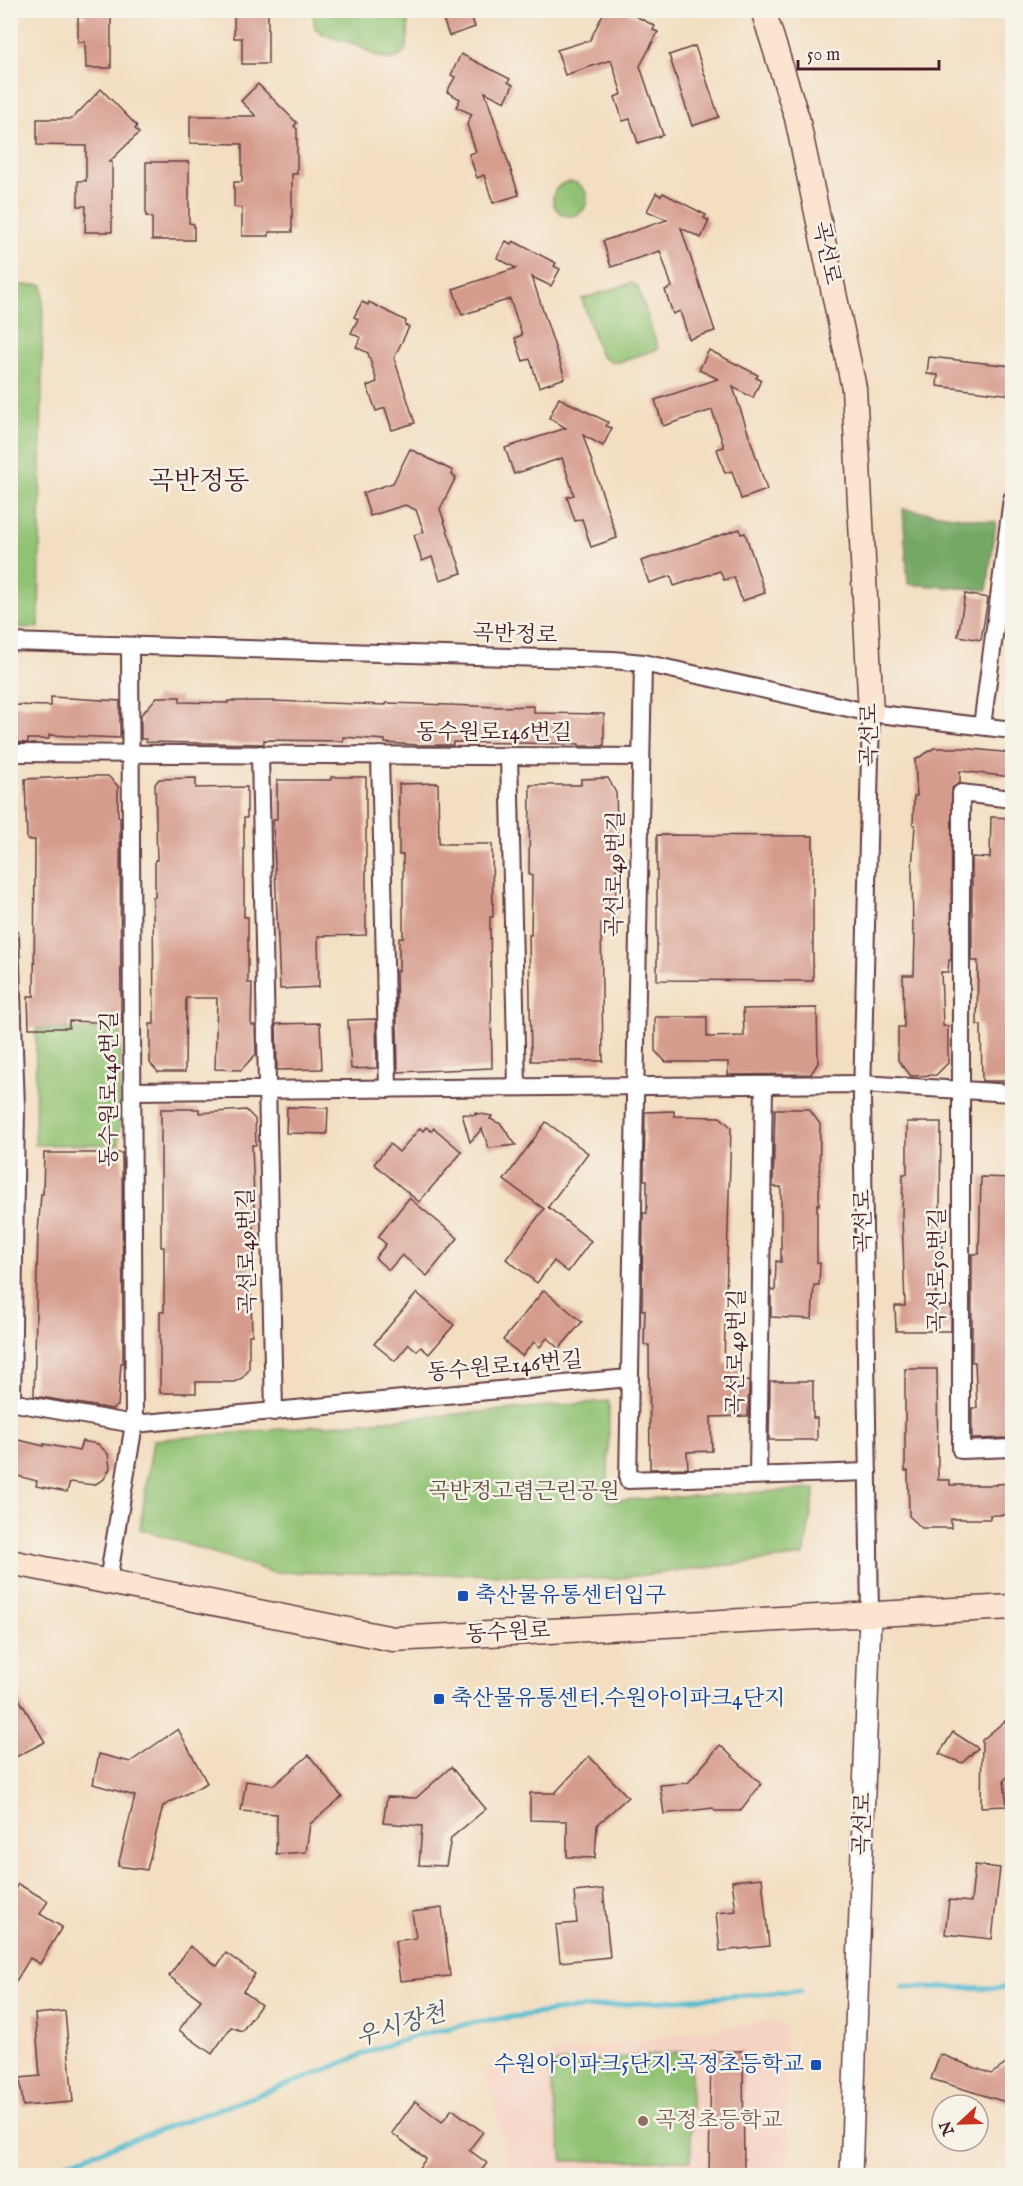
<svg xmlns="http://www.w3.org/2000/svg" width="1023" height="2186" viewBox="0 0 1023 2186" font-family="'IM FELL English','Noto Serif KR',serif">
<rect width="100%" height="100%" fill="#f7f3e8"/>
<filter id="ink" filterUnits="userSpaceOnUse"><feTurbulence type="fractalNoise" baseFrequency=".0167" numOctaves="2"/><feDisplacementMap in="SourceGraphic" scale="12" xChannelSelector="R" yChannelSelector="G"/><feConvolveMatrix kernelMatrix="1 2 1 2 8 2 1 2 1" color-interpolation-filters="sRGB"/></filter>
<filter id="wash" filterUnits="userSpaceOnUse"><feTurbulence type="fractalNoise" baseFrequency=".008" numOctaves="4" result="noise"/><feDisplacementMap in="SourceGraphic" scale="24" xChannelSelector="R" yChannelSelector="G"/><feGaussianBlur stdDeviation="1.35" result="paint"/><feColorMatrix in="noise" values="0 0 0 0 0 0 0 0 0 0 0 0 0 0 0 0 0 1.4 0 .05"/><feComposite in="paint" operator="in"/></filter>
<g filter="url(#wash)">
<rect width="100%" height="100%" fill="#f3dec1"/>
<path fill="#f5d2c2" d="M763 2022 785 2026 789 2175H511L485 2067 516 2060Z"/>
<g fill="#91c273" stroke="#6e704f" stroke-width="1.5">
<path d="M313 11H405C410 25 413 61 388 59 377 58 364 49 354 44 341 39 326 39 315 28Z"/>
<circle cx="570" cy="199" r="17"/>
<path d="M631 283 638 287 658 349 619 362C610 362 604 360 599 352L582 299Z"/>
<path d="M11 285H43L39 628 11 627Z"/>
<path d="M36 1029H121L119 1144 35 1145Z"/>
<path d="M609 1401 608 1501 815 1489 804 1556 611 1579 467 1574 272 1572 140 1529 153 1440Z"/>
<path d="M691 2051V2160L563 2161 548 2064Z"/>
</g>
<path fill="#74a865" stroke="#5f6448" stroke-width="1.5" d="M903 509 996 522 987 590 908 584Z"/>
<g fill="none" stroke-linecap="round" stroke-linejoin="round">
<g stroke="#51bbcf" stroke-width="5">
<path d="M903 1987 1012 1988"/>
<path d="M30 2176 311 2076 378 2048 419 2035 476 2022 562 2010 651 2002 800 1991"/>
</g>
</g>
<g id="blocks">
<g fill="#d59b8d">
<path d="M85 10H111V68H86L85 42H78V17H85Z"/>
<path d="M242 10H268V64H242V38H234V13H242Z"/>
<path d="M440 10H469L475 27 449 36Z"/>
<path d="M605 10H624L655 26 653 30 658 32 640 66 663 135 638 143 630 119 623 121 615 97 622 94 611 60 565 75 557 50 590 40Z"/>
<path d="M695 46 719 117 692 126 669 55Z"/>
<path d="M461 54 510 79 508 82 513 85 505 102 485 92 519 195 493 203 484 175 477 178 469 154 476 152 467 124 472 114 456 107 460 99 447 92 455 77 451 75Z"/>
<path d="M258 84 297 123 294 126 297 129V174H292V232H269V236H242V208L234 207V182H242V144L190 143V116H256L241 101Z"/>
<path d="M101 89 137 126 135 129 139 133 109 162H112V232H85L86 206H78V181H86V146L37 145V119H72Z"/>
<path d="M146 162H189V223L194 224V240H152V217L146 216Z"/>
<path d="M656 193 661 196 663 193 706 215 704 218 709 221 701 238 681 228 715 331 689 339 680 311 673 314 665 290 672 287 660 251 611 267 603 241 667 220 647 211Z"/>
<path d="M506 241 511 244 513 241 556 263 554 266 560 269 551 286 532 277 565 378 539 387 530 359 523 361 515 338 522 335 510 299 462 315 453 289 516 268 497 258Z"/>
<path d="M362 302 368 305 369 302 406 321 405 325 409 327 394 358 415 423 392 430 385 408 376 411 367 386 377 382 368 353 356 347 361 338 351 333 358 319 354 317Z"/>
<path d="M709 350 758 375 756 378 761 380 753 398 733 387 767 490 741 499 732 471 725 473 717 449 724 447 712 410 663 426 655 400 718 379 699 370Z"/>
<path d="M929 357 1012 366V395L937 386 938 375 927 374Z"/>
<path d="M559 398 608 422 606 426 612 428 603 446 583 435 617 538 591 547 582 519 575 521 567 497 574 495 562 458 514 474 505 448 566 428 549 418Z"/>
<path d="M410 449 453 471 452 475 456 477 440 509 462 573 440 580 432 557 422 561 414 535 424 532 416 510 405 505 370 516 363 493 393 483Z"/>
<path d="M740 529 741 534 745 533 765 593 742 601 734 577 724 580 720 571 674 586 671 576 649 583 641 561Z"/>
<path d="M965 594 988 598 981 640 958 636Z"/>
<path d="M51 697 120 701V738L49 735V739H28V743L10 742V705L51 706Z"/>
<path d="M157 697H180V702L228 703V701H272L386 705V703L422 704 499 707 534 706V713L604 714V746H579V744L453 742V745H421L385 743V740L343 737V741L264 740V744L146 742V739H141V715Z"/>
<path d="M934 748H962L1012 753V777L960 771V783L952 788 951 960H949L948 972H941L943 1026H948V1063L936 1075 911 1076 898 1060V1027H904L903 975H914L915 935H913L912 869 915 825H913L914 796H917L915 760Z"/>
<path d="M88 776H108L118 786V817H120L121 1023 69 1021V1028H29L28 996H34L35 840H27L25 779Z"/>
<path d="M331 777H366V935L318 936 319 987 280 989 273 819H277V780H331Z"/>
<path d="M196 778V788L247 787V818H244V917H248V983H252L251 1025H255L256 1054 241 1070 215 1069 217 998H186L185 1072H158L150 1063V1024H154L153 897H155V860H157L155 784 159 779Z"/>
<path d="M608 778 616 793 617 824 615 923H601L603 1061H531L529 935H531L532 875H529L530 785H581V779Z"/>
<path d="M438 783 439 844H492L493 917H490L492 1068 398 1072 396 971H399V938H403V855H399V784Z"/>
<path d="M991 817 1012 818V1081H982L981 1025H977L978 961H972V857L990 858Z"/>
<path d="M657 835 813 836V981L657 980Z"/>
<path d="M817 1008 818 1063 811 1074 728 1075V1062H666L655 1051V1017H707V1037L744 1036 743 1009Z"/>
<path d="M376 1019 377 1068 351 1069 348 1020Z"/>
<path d="M320 1023 322 1069 277 1070 276 1024Z"/>
<path d="M287 1107 328 1108 327 1134 286 1133Z"/>
<path d="M161 1109H199V1113L246 1110 255 1119 256 1145H252L254 1199 252 1258H250L252 1335H249V1370L242 1378 234 1382H196V1393H160V1312H164V1247H161Z"/>
<path d="M775 1109H809L820 1124 819 1205 817 1204V1263H820L819 1285H814L812 1319 771 1317V1290L775 1291 776 1261 781 1262V1187H773Z"/>
<path d="M674 1111V1116L720 1117 731 1127 724 1363H740L741 1381H749L748 1416 711 1417 712 1451 687 1452 688 1468 650 1469 649 1345H644L645 1310H642L643 1213H647V1180H644L645 1112Z"/>
<path d="M475 1113 492 1116 490 1119 501 1124 516 1145 489 1148 482 1129 470 1142 462 1114 476 1115Z"/>
<path d="M546 1122 588 1153 548 1207 591 1241 568 1272 554 1261 537 1283 506 1259 544 1209 504 1180Z"/>
<path d="M907 1122H941L940 1215 942 1253H935L936 1306H951V1331H896L895 1306H905L902 1216 903 1174H907Z"/>
<path d="M426 1127 431 1131 434 1128 462 1152 419 1202 374 1164 390 1144 399 1152 420 1128 423 1131Z"/>
<path d="M44 1153H122L123 1363H121L118 1406 112 1409 34 1396 38 1232 41 1194H43Z"/>
<path d="M981 1177 1012 1178 1011 1294H1012V1362H1010L1012 1438 972 1439V1408H977L975 1362H972V1254H979Z"/>
<path d="M409 1198 458 1238 427 1276 402 1255 389 1270 375 1258 386 1244 378 1237Z"/>
<path d="M544 1290 582 1322 559 1349 547 1338 540 1347 534 1342 522 1356 503 1340Z"/>
<path d="M417 1293 454 1325 429 1354 421 1347 417 1351 409 1344 395 1361 374 1344Z"/>
<path d="M905 1369H937L938 1480H950V1485H996V1484L1012 1483V1515H990V1519H951V1528H922L909 1516 908 1471H905Z"/>
<path d="M770 1381H813V1418H817V1440H769Z"/>
<path d="M10 1438 44 1446V1444L79 1451 82 1441 98 1444 108 1454 110 1468 104 1479 94 1485 70 1482 67 1492 36 1486 37 1481 10 1474Z"/>
<path d="M10 1684 45 1742 10 1760Z"/>
<path d="M1005 1721 1012 1728V1773L1004 1780 1007 1806 981 1807 982 1740Z"/>
<path d="M178 1729 207 1783 163 1806 147 1870 118 1866 135 1796 93 1784 99 1754 130 1762Z"/>
<path d="M953 1732 978 1748 962 1763 939 1754Z"/>
<path d="M720 1745 761 1784 740 1811H715L713 1808 664 1814 660 1785 688 1783Z"/>
<path d="M309 1755 342 1797 310 1824 306 1852 276 1854 277 1814 241 1811 246 1781 274 1785Z"/>
<path d="M589 1756 628 1797 597 1825 595 1858 567 1857V1821L530 1820V1793H555Z"/>
<path d="M451 1767 486 1809 451 1838 446 1866 419 1865 422 1826 383 1823 387 1797 416 1798Z"/>
<path d="M975 1865 1000 1868 992 1939 945 1934 949 1900 971 1902Z"/>
<path d="M762 1878 769 1946 720 1951 716 1913 736 1911 732 1881Z"/>
<path d="M18 1884 48 1901 40 1914 62 1927 40 1964 30 1958 10 1991V1897Z"/>
<path d="M603 1889 610 1957 560 1962 556 1925 577 1923 574 1892Z"/>
<path d="M442 1908 450 1976 400 1981 395 1941 416 1938 412 1912Z"/>
<path d="M190 1946 217 1966 226 1953 255 1974 243 1991 261 2005 242 2031 231 2027 212 2054 179 2030 201 2000 169 1976Z"/>
<path d="M65 2011 73 2102 23 2106 20 2078 40 2076 35 2014Z"/>
<path d="M711 2051H743L744 2175H709Z"/>
<path d="M940 2054 991 2074 1012 2060V2104L931 2079Z"/>
<path d="M415 2101 442 2122 452 2109 483 2132 469 2150 487 2163 478 2175H413L426 2159 392 2133Z"/>
</g>
</g>
</g>
<g filter="url(#ink)">
<use href="#blocks" fill-opacity="0" stroke="#633c42" stroke-width="1.5"/>
<g fill="none" stroke-linecap="round" stroke-linejoin="round">
<g stroke="#633c42" stroke-width="20">
<g id="minor">
<path d="M10 642 613 660 643 663 871 713 1012 730"/>
<path d="M643 663 628 1480 868 1472"/>
<path d="M982 726 1012 499"/>
<path d="M10 753 641 757"/>
<path d="M260 754 274 1412"/>
<path d="M380 755 388 1089"/>
<path d="M509 756 517 1087"/>
<path d="M1012 799 961 793V1450L1012 1448"/>
<path d="M10 937 16 1107 12 1402"/>
<path d="M133 1091 862 1084 1012 1093"/>
<path d="M10 1402 134 1424 629 1378"/>
<path d="M758 1475 764 1085"/>
<path d="M108 1581 134 1424 130 646"/>
<path d="M870 1615 862 1098 871 713"/>
</g>
</g>
<g stroke="#633c42" stroke-width="24">
<path id="tertiary" d="M851 2176 870 1615"/>
</g>
<g stroke="#633c42" stroke-width="27">
<g id="secondary">
<path d="M763 10 797 118 854 388 871 713"/>
<path d="M10 1562 393 1639 1012 1607"/>
</g>
</g>
<use href="#minor" stroke="#fff" stroke-width="16"/>
<use href="#tertiary" stroke="#fff" stroke-width="21"/>
<use href="#secondary" stroke="#fce5d0" stroke-width="24"/>
</g>
</g>
<g fill="#1a4fb4" stroke="#f7f3e8" stroke-width="2">
<rect x="457" y="1590" width="12" height="12" rx="3"/>
<rect x="433" y="1693" width="12" height="12" rx="3"/>
<rect x="810" y="2059" width="12" height="12" rx="3"/>
</g>
<circle fill="#8d6e63" stroke="#f7f3e8" stroke-width="2" cx="643" cy="2121" r="6"/>
<g text-anchor="middle" dominant-baseline="central" stroke-width="5" stroke-linejoin="round" paint-order="stroke">
<g font-size="22" fill="#4a1f2b" stroke="#f7f3e8">
<text transform="translate(826 253) rotate(78)">곡선로</text>
<text transform="translate(515 635) rotate(2)">곡반정로</text>
<text x="494" y="733">동수원로146번길</text>
<text transform="translate(870 735) rotate(-90)">곡선로</text>
<text transform="translate(616 874) rotate(-89)">곡선로49번길</text>
<text transform="translate(110 1089) rotate(-90)">동수원로146번길</text>
<text transform="translate(864 1221) rotate(-91)">곡선로</text>
<text transform="translate(248 1251) rotate(-91)">곡선로49번길</text>
<text transform="translate(938 1270) rotate(-90)">곡선로50번길</text>
<text transform="translate(737 1352) rotate(-89)">곡선로49번길</text>
<text transform="translate(505 1367) rotate(-5)">동수원로146번길</text>
<text transform="translate(508 1633) rotate(-3)">동수원로</text>
<text transform="translate(863 1824) rotate(-88)">곡선로</text>
</g>
<g font-size="22" fill="#5f5041" stroke="#f7f3e8">
<text x="524" y="1492">곡반정고렴근린공원</text>
</g>
<g font-size="22" fill="#164399" stroke="#f7f3e8" text-anchor="start">
<text x="475" y="1596">축산물유통센터입구</text>
<text x="451" y="1699">축산물유통센터.수원아이파크4단지</text>
<text x="804" y="2065" text-anchor="end">수원아이파크5단지.곡정초등학교</text>
</g>
<g font-size="22" fill="#785e54" stroke="#f7f3e8" text-anchor="start">
<text x="655" y="2121">곡정초등학교</text>
</g>
<g font-size="24" font-style="italic" fill="#4c5664" stroke="#f7f3e8">
<text transform="translate(401 2026) rotate(-17)">우시장천</text>
</g>
<g font-size="26" fill="#4a1f2b" stroke="#f7f3e8">
<text x="199" y="481">곡반정동</text>
</g>
</g>
<rect width="1023" height="2186" fill="none" stroke="#f7f3e8" stroke-width="36"/>
<g transform="translate(960 2123) rotate(248)"><circle r="28" fill="#f7f3e8" stroke="#b29e9c" stroke-width="1.5"/>
<path d="M0-4.5L10 22L0 15L-10 22Z" fill="#c8321e"/>
<text y="-9" font-size="16" font-weight="bold" text-anchor="middle" fill="#4a1f2b">N</text>
</g>
<path d="M798 60v9h141v-9" fill="none" stroke="#4a1f2b" stroke-width="3"/>
<text x="807" y="60" font-size="18" fill="#4a1f2b" stroke="#f7f3e8" stroke-width="4.5" paint-order="stroke">50 m</text>
</svg>
